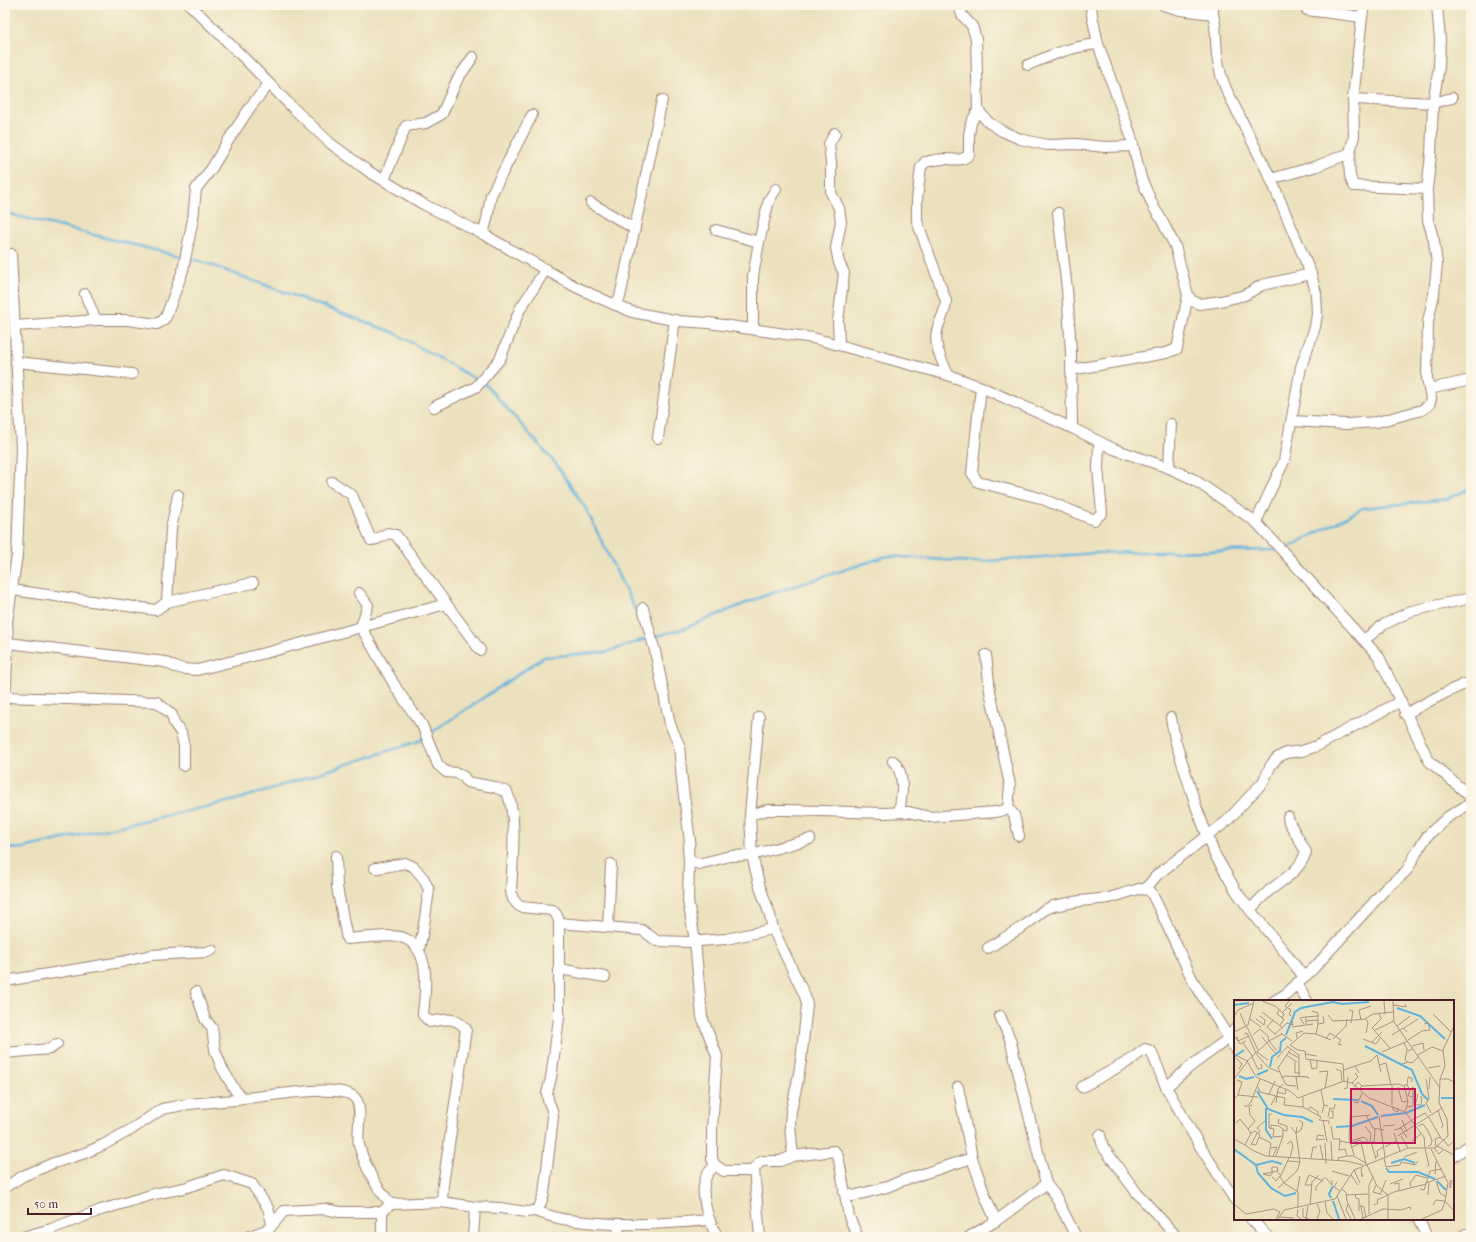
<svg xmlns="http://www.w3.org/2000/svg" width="1476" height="1242" viewBox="0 0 1476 1242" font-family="'IM FELL French Canon',serif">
<rect width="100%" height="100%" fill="#fcf5e5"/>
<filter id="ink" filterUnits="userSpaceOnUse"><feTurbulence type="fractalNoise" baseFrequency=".025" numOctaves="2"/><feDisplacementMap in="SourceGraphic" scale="8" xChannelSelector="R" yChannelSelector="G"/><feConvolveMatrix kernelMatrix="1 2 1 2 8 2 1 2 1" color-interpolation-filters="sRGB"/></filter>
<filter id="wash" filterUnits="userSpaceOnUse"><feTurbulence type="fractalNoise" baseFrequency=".012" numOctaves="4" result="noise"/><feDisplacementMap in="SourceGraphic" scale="16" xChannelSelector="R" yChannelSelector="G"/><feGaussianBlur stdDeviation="0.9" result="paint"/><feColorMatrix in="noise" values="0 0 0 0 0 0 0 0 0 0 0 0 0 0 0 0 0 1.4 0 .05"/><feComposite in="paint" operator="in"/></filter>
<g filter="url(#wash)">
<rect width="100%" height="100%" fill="#ece1be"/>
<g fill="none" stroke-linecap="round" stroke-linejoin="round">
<g stroke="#60b2dc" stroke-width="2.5">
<path d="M5 213 183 257"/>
<path d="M188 259 200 261 395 333 477 380"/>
<path d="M482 383 487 386 556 464 586 509 644 628"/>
<path d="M1284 550 1363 508 1447 499 1471 488"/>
<path d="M653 637 683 629 761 597 887 556 974 562 1096 553 1277 550"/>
<path d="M429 734 544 657 607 652 648 638"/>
<path d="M5 849 23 848 236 800 419 741 424 737"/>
</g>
</g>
</g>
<g filter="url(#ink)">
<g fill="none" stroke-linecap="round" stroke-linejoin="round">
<g stroke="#9b8074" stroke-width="12">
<g id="minor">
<path d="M190 5 243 57 292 107 330 143 368 171 423 204 483 234 576 287 604 300 632 312 679 321 709 323 813 338 948 375 981 387 1072 428 1114 449 1169 468 1193 479 1256 522 1379 657 1429 761 1471 797"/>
<path d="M1091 5 1092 15 1098 44 1130 133 1141 178 1154 208 1160 217 1175 246 1188 295 1192 301 1200 304 1221 301 1245 295 1262 285 1311 274"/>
<path d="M1163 5 1180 10 1213 14"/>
<path d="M1213 5V14L1215 23 1217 56 1221 75 1226 89 1271 179 1311 274 1316 293 1317 314 1315 327 1301 367 1284 461 1256 522"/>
<path d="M1362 17 1364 5"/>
<path d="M1028 65C1051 55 1073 46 1098 44"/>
<path d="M1353 99 1433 103 1452 98"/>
<path d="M978 110 988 122 1002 131 1020 139 1047 145 1076 144 1105 147 1133 146"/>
<path d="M835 133 829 144 831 163V193L839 208 841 222 836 248 839 263 844 273 838 321 839 345"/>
<path d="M1271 179 1317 166 1350 153 1354 136 1353 99 1362 17 1307 10 1305 5"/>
<path d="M384 180 406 126 426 123 442 114 457 80 473 57"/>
<path d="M1427 189 1431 155 1433 103 1439 67 1440 40 1437 5"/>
<path d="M591 203 635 229"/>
<path d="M1058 213 1067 289 1071 352 1072 428"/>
<path d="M716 230 759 242"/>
<path d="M483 234 487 219 491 195 532 115"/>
<path d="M85 294 95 318 98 320H127L157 324 162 321 166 317 183 270 193 219 196 189 212 168 226 144 251 106 269 84"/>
<path d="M615 305 620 297 662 100"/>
<path d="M15 326 98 320"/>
<path d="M753 329V276L759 242 769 200 776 189"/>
<path d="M16 362 132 374"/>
<path d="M1071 370 1166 353 1177 349 1188 295"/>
<path d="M948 375C943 362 933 345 937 331 939 320 946 313 946 301L917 221V199L921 167 925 162C931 161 938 159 944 159 954 159 961 162 969 155V135L971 123 978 110 976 39 972 26 962 15 959 5"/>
<path d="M981 387 972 473 978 482 1040 498 1094 520 1102 513 1098 468 1099 442"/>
<path d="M1429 389 1471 380"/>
<path d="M434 407 476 387 500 359 520 309 546 269"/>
<path d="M1292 421 1346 424 1377 422 1422 410 1429 405 1431 399 1427 378 1428 322 1434 294 1437 264 1434 241 1428 220 1427 189 1354 186C1348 178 1349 163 1350 153"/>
<path d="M658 438 675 320"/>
<path d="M1169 468 1171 424"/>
<path d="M332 482 352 495 371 540 377 539 388 533 396 535 480 650"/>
<path d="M12 590 156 610 167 602 253 583"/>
<path d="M167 602 171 529 178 495"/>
<path d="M643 608 655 651 670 724 679 745 682 781 690 841 688 849 689 860 688 901 695 941 702 1017 717 1056 712 1129V1159L715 1165 724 1171H754"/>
<path d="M1364 640 1383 625 1411 611 1471 598"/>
<path d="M8 643 165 662 175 667 184 669 197 670 269 652 446 604"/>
<path d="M986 655 990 691 1010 785 1008 809"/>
<path d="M6 697 157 702 172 715 174 723 181 733 184 746V766"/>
<path d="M5 700 8 643 7 622 17 555 21 448 11 254"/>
<path d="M1405 714C1427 703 1449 689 1471 682"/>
<path d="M1171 718 1175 740 1197 809 1214 853 1236 891 1250 910 1283 950 1304 977"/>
<path d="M893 761C906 773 902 796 899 812"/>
<path d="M750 815 759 717"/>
<path d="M336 856 337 887 347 939C360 938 396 933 406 939 432 952 425 991 423 1015L430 1022C445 1019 455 1016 466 1029L443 1185 442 1202"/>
<path d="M689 860 699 864 730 856 752 855 810 839"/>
<path d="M375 868H378L405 863 414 867 424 879 429 890 423 931 419 949"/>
<path d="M1145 889 1158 874 1227 821 1263 782 1271 765 1277 758 1286 753 1302 751 1317 746 1401 701"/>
<path d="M1250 910C1256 903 1263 896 1270 890 1285 878 1299 872 1306 852L1289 822 1288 817"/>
<path d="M559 923 642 930 657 941 688 942 726 939 773 929"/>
<path d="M608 927 611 864"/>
<path d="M988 948 1027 924 1044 910 1053 906 1080 901 1109 898 1139 889 1148 890 1151 892 1160 910 1193 981 1235 1048"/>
<path d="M559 969 605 977"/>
<path d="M5 981 121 962 151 955 207 952 212 950"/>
<path d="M1297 983 1307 1001"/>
<path d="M196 992 205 1019 212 1028 215 1050 222 1068 235 1090 240 1095 239 1098"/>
<path d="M1274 1001 1286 994 1313 969 1374 902 1387 887 1400 877 1407 870 1419 848 1428 835 1449 816 1471 803"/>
<path d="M1000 1016 1010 1039 1046 1184 1055 1195 1076 1237"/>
<path d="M5 1053 50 1049 57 1044"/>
<path d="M958 1087 972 1158 986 1198 996 1221"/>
<path d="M1082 1087 1129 1061 1145 1049 1151 1051 1166 1087 1201 1148 1235 1200"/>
<path d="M1166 1087 1191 1066 1229 1038 1235 1029"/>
<path d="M1100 1135 1103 1147 1137 1193 1177 1237"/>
<path d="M793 1156 790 1125 791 1111 797 1084 801 1061 807 1005 805 996 773 929 770 915 759 884 752 855 750 815 767 810H788L883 813 909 812 930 817 996 812 1008 809 1011 811 1014 815 1019 836"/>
<path d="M1453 1157 1471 1144"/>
<path d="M715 1165C712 1169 707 1173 706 1177 699 1194 709 1224 718 1237"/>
<path d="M5 1187 23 1176 51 1164 85 1153 103 1145 132 1129 162 1109 189 1104 235 1100C242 1097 249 1098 256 1097 275 1095 342 1083 355 1098 364 1108 356 1132 359 1145 365 1167 376 1187 391 1204"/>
<path d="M844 1192 853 1196 887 1187 901 1181 972 1158"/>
<path d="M534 1211C545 1214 557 1219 569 1220 616 1227 663 1224 709 1220"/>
<path d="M382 1212V1237"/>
<path d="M1251 1219 1268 1237"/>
<path d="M1418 1219 1427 1237"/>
<path d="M618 1224 619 1237"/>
<path d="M23 1237 51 1229 101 1210 154 1194 184 1188 224 1175 252 1184 268 1208 272 1223"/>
<path d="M247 1237 269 1229 284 1211 325 1209 340 1212H382L391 1204 442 1202 475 1207 500 1208 527 1212 534 1211 539 1208 544 1194 553 1117 552 1110 548 1100 547 1093 551 1078 559 1018V921L556 914 552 910 521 907 518 905 513 899 511 892C512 863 518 818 507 792L494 787 467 782 464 777 457 773 446 772 438 765 422 725 398 691 361 627 368 605 359 593"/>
<path d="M473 1237 475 1207"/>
<path d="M760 1237 754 1169 759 1163 763 1161H780L793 1156 834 1151 837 1154 839 1160 849 1217 858 1237"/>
<path d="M969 1237 996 1221 1046 1184"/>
<path d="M1461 1237 1466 1234H1471"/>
</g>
</g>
<use href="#minor" stroke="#fff" stroke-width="10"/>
</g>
</g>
<g transform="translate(1234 1000)">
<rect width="220" height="220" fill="#ece1be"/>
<path fill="none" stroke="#60b2dc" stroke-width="2" d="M0 5 15 3M163 8 186 16 211 39M52 35 61 12 67 8 99 2 108 4 135 2M131 46 178 70 188 94 194 100M0 57 10 50M36 67 38 57 46 51 47 42 52 38M23 75 34 70M5 76 12 79 20 77M23 91 34 109 50 115 68 117 79 122M207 98H220M99 99 124 100M127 101 138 106 144 115M32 108V130L38 139M147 116 172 113 191 105M102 127 118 126 144 117M0 149 22 165 24 173 37 188 51 196 62 193M157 163 170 159 181 163M22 165 38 161 48 164M152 168 155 172H184L201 179M203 181 212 190M97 198 95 194 99 186M99 201 105 219"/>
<path fill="none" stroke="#ab9383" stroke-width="1" d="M28 1 41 6 50 14 48 18M55 1 51 6 57 10 55 14 57 16M150 1 151 14M159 1 160 22 206 88M159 5 172 7 171 4M45 10 43 14 50 19 46 25M115 10 119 11 117 23M78 11 84 13V24M28 12 49 28M6 13 12 27M48 13 58 3M145 14 147 19 138 28 156 48M199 14 217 32M1 15 4 10 20 3M94 15 99 21 120 20 131 19 139 14 159 12M89 16 90 23 84 24 82 34 70 33 56 45 64 50 71 51 72 59 109 64 110 81M16 19 27 27M22 19 30 25 31 20 26 16M39 20 33 27 42 35M127 20 125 10 137 6M72 21 84 20M70 24 66 18 72 17M72 24V17L84 16M163 26 176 16M13 27 24 50M58 27 79 24M170 28 184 19M141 30 160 21M0 32 14 25 20 1M47 33 58 41M132 33 134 23 132 19M10 34 13 33 22 53M41 34 53 23 59 25 58 21M82 34 97 40M0 35 6 44 12 41M19 35 26 29 34 36 35 41 48 34M158 35 169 28 173 32M3 37 4 41 15 36M28 37 41 53M63 38 62 33 69 31M92 39 96 33 107 40 104 44 108 45M99 39 112 26 113 19M129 39 142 44 146 38M174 40 188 31 196 30 194 23 190 24M138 42 148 32M9 43 19 57M170 43 174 51 179 49M178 46 189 43 190 50M54 47 65 55V77M56 50 44 68 52 85 62 86M23 52 34 60M54 52 65 58M148 52 174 41M0 54 13 61 22 77 56 91 64 98 110 81 118 83 135 98 171 112 190 137 191 148M22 54 35 68 45 72M71 54 83 56M52 55 63 62M184 55 198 47 209 51M18 57 24 69 28 68 27 64M2 58 8 64 5 69M43 58 54 46M76 59 78 69 83 68V60M13 61 35 41 43 51M61 62V73H66M174 62 178 63 185 56M168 64 174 62 171 60 173 50M145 65 152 63 157 85M121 66 137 61 143 55 147 72M194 68 206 66M102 69 107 71 108 82M110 70 121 66 125 73M85 72 94 71 91 88M62 77 64 90M47 78 51 76 74 77 75 79M0 79 13 62M192 79 195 99 192 103 197 113M206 79H214L220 82M3 80 8 82 4 95M118 83 124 77 121 73M158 85V105M173 85 176 90 174 96M24 87 26 92 42 96 37 105M120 87 124 82 128 86M164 87 168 102 174 101M110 89 113 88 114 77M125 89 128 86 165 84 169 86M195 89 196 77M87 90 90 105M176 90 179 87V97M43 92 51 94 52 89M35 94 41 81M42 96 51 98 50 105 69 107M69 97V107L87 117 85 120 95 121V124M0 99 4 95 24 97M117 100 115 138 120 155M120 102 124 103 128 93M42 103 44 89 49 84M10 105 12 107 17 102 26 79M18 105 15 106 16 115 21 121 14 129 17 133 11 145 20 151 32 156 112 161 129 165M182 105H187L188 97H186M159 106V110L164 112V108M181 106 184 94M173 107 179 106V97L175 96M74 109 77 107 84 112V116M204 110 209 126 207 128M171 112 174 102 170 85H173L174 77 178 78V82M88 113 90 105 94 106M38 114H35V128L40 129 39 137 49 136 42 156M132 115 139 128 150 130M145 116 151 157M194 116 208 140M94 117 96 108 100 109 101 104M117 117 136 115M95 118H99V111H97M45 119 44 123 53 126V131L49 130M89 120 93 142M168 120 173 132M178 120 191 113 193 116M2 123 6 119 14 129M97 126 99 139H106L105 150 111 149 113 156H120L133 164M131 126 137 134 136 141M149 126 161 125M184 126 189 124 194 131 198 140 197 145 194 146M63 127 62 133 67 130 69 123 65 120M166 128 178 120M37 129V125L45 126 49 129V136M160 130 167 128 173 138M17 133 21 131 26 135 22 145 18 144M160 133 166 151M24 134 26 131 23 128 31 121M90 136 84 135 82 140 91 139M164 136 208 108M167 136 174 148M25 137 37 143 35 156M0 139 11 145M209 139 214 146 219 142M97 141 98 160M105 141 117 143M116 141 130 137 134 141M178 141 188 133M137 142 142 159M91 143 92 164M117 143 126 140 128 142M127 143 132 164M53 144 57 141 59 146 56 158M17 145 23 133M86 145 89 159M203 146 220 155M118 147 129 142H140L141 129M151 147 162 141M202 147 201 139 207 137M37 148 43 147 39 156M200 148 205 154 209 150M191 149 195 165 193 166M197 149 214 183 211 201 220 211M141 157 144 156 143 151 149 147M170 157 183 152M55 158 46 177 50 183 64 192V208M77 158 79 147H83M150 158 152 167 166 165 167 162 181 165 184 161M54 161 66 162M105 161 104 158 113 156M133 165 143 186 154 195V219M127 168 128 177 129 174M120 170 126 183M98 171 115 176M38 172V167H43L44 171M39 172 36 176 29 174 43 171 46 175M201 174 202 161M117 175 124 185M38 177 42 181 46 176M92 178 98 185V180M216 180V188L218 180M202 181 206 193 212 197M103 182 100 187 106 191M192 183 212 176M156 184 169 179M160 184 165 183V191M78 185H71L75 175 89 181M142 185 139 192 146 194M177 187 176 183 182 175 193 178M44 188 63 171 66 162 62 133 57 127M108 189 112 193 113 201 121 219M186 189 190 190 196 171 208 169M82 191V187L91 177M63 192 66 176M121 194 122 198 125 199V211M112 195 134 194M146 195 152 180M194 195 195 183M103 196 112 219M91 202 93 213 99 219M0 204 12 214 40 209 46 212 42 219M114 204 112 210 117 219M76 205 78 182 85 175M125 205 130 207 132 218M140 205 144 203 143 200 160 192 192 184M127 206 129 219M69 208V217L75 219M64 209 63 216 67 219M135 214V185L139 177M45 217 60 218M44 219 50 210 101 199 120 170 174 148H201L214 136 213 119 205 103 206 79 211 66 209 50 220 26M72 219 74 206M83 219 86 211 83 204M127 219 149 209 167 210 176 207 177 210M188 219 208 210 211 201 202 200 199 205"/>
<path fill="#c2185b" fill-opacity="0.15" stroke="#c2185b" stroke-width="2" d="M117 89H181V143H117Z"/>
<rect width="220" height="220" fill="none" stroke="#4a1f2b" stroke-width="2"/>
</g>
<rect width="1476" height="1242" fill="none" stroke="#fcf5e5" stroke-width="20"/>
<path d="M28 1208v6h63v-6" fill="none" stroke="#4a1f2b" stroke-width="2"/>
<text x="34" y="1208" font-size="12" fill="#4a1f2b" stroke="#fcf5e5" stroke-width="3" paint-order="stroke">50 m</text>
</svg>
